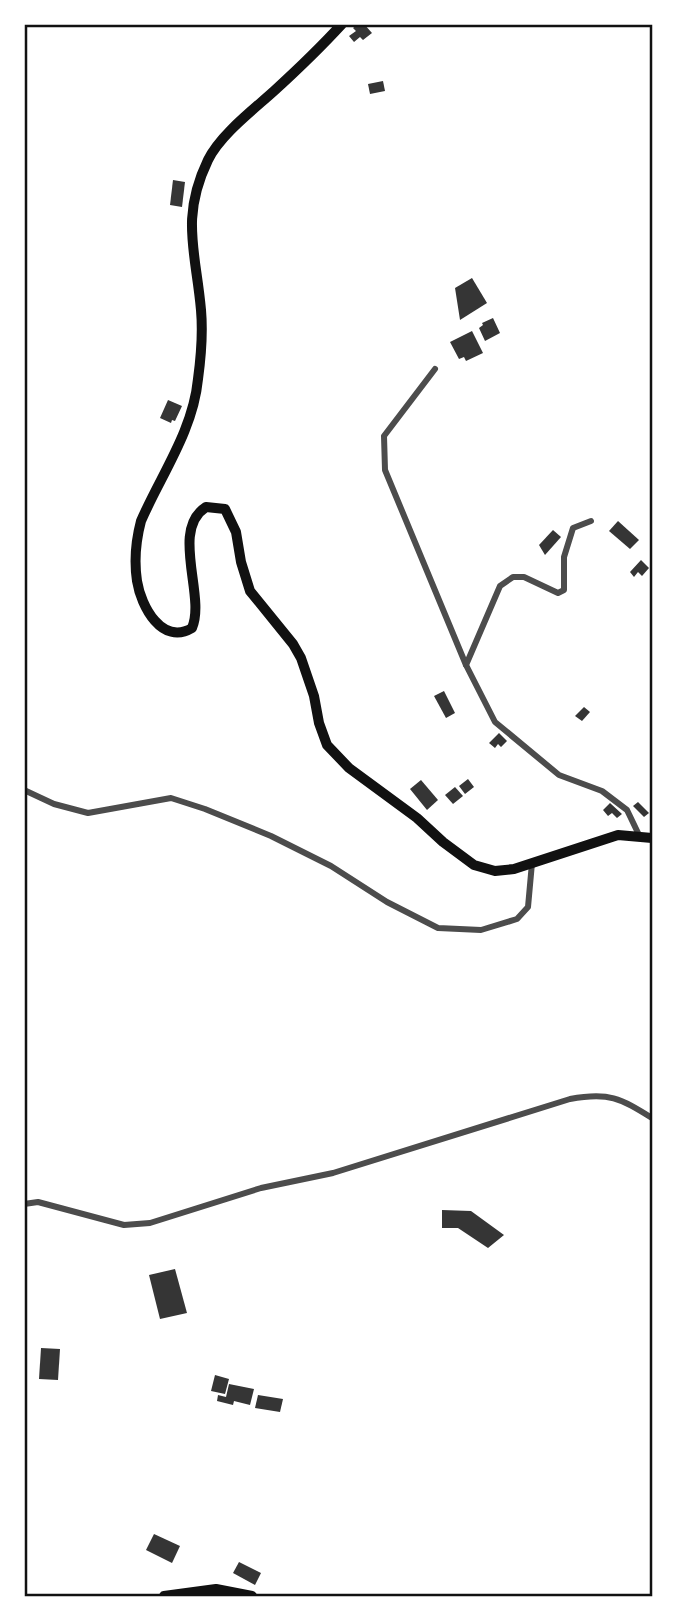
<svg xmlns="http://www.w3.org/2000/svg" width="677" height="1621" viewBox="0 0 677 1621" font-family="Ubuntu,sans-serif">
<rect width="100%" height="100%" fill="#fff"/>
<g fill="#353535">
<path d="M358 24H364L372 33 363 40 360 37 354 42 349 36 356 31 353 28Z"/>
<path d="M383 81 385 91 370 94 368 84Z"/>
<path d="M173 180 185 182 182 207 170 205Z"/>
<path d="M472 278 487 303 460 320 455 288Z"/>
<path d="M493 318 500 333 485 341 479 328 483 325 482 323Z"/>
<path d="M472 331 483 353 466 361 464 357 459 359 450 342Z"/>
<path d="M168 400 182 406 175 421 172 420 171 423 160 418Z"/>
<path d="M618 521 639 540 630 549 609 531Z"/>
<path d="M553 530 561 537 545 555 539 545Z"/>
<path d="M641 560 649 568 642 576 638 572 634 577 630 572Z"/>
<path d="M444 691 455 713 446 718 434 696Z"/>
<path d="M584 707 590 712 582 721 575 716Z"/>
<path d="M499 733 507 741 501 747 498 744 495 748 489 743Z"/>
<path d="M468 779 474 787 465 794 459 786Z"/>
<path d="M421 780 438 800 427 810 410 789Z"/>
<path d="M455 787 463 796 453 804 445 795Z"/>
<path d="M638 802 649 813 644 817 633 806Z"/>
<path d="M610 803 622 814 617 818 612 813 608 816 603 810Z"/>
<path d="M442 1210 471 1211 504 1235 488 1248 458 1228H442Z"/>
<path d="M175 1269 187 1313 160 1319 149 1275Z"/>
<path d="M41 1348 60 1349 58 1380 39 1379Z"/>
<path d="M215 1375 229 1379 225 1394 211 1391Z"/>
<path d="M229 1384 254 1389 250 1405 234 1401 233 1405 217 1401 218 1395 226 1397Z"/>
<path d="M258 1395 283 1399 280 1412 255 1408Z"/>
<path d="M154 1534 180 1546 172 1563 146 1550Z"/>
<path d="M239 1562 261 1573 255 1585 233 1573Z"/>
</g>
<g fill="none" stroke-linecap="round" stroke-linejoin="round">
<g stroke="#4c4c4c" stroke-width="6">
<path d="M435 369 384 436 385 470 466 665 495 722 559 775 602 791 627 810 639 835"/>
<path d="M466 665 500 586 513 577H524L558 593 564 590V557L573 528 591 521"/>
<path d="M24 790 54 804 88 813 171 798 205 809 271 836 331 866 387 902 438 928 481 930 517 919 528 907 532 863"/>
<path d="M24 1204 38 1202 124 1225 150 1223 261 1188 333 1173 570 1099C609 1092 620 1098 652 1118"/>
</g>
<g stroke="#111" stroke-width="10">
<path d="M342 24C320 48 297 70 274 91 253 110 220 135 208 160 180 218 196 252 201 310 203 333 201 357 198 379 193 431 161 475 141 521 136 540 134 561 137 581 141 606 162 646 192 628 206 596 170 530 206 507L225 509 236 532 241 562 250 591 293 644 301 658 314 696 319 723 327 745 349 768 417 818 443 842 474 865 495 871 514 869 618 835 652 838"/>
<path d="M164 1596 216 1589 252 1596"/>
</g>
</g>
<rect width="677" height="1621" fill="none" stroke="#ffffff" stroke-width="52"/>
<rect x="26" y="26" width="625" height="1569" fill="none" stroke="#111" stroke-width="2.5"/>
</svg>
